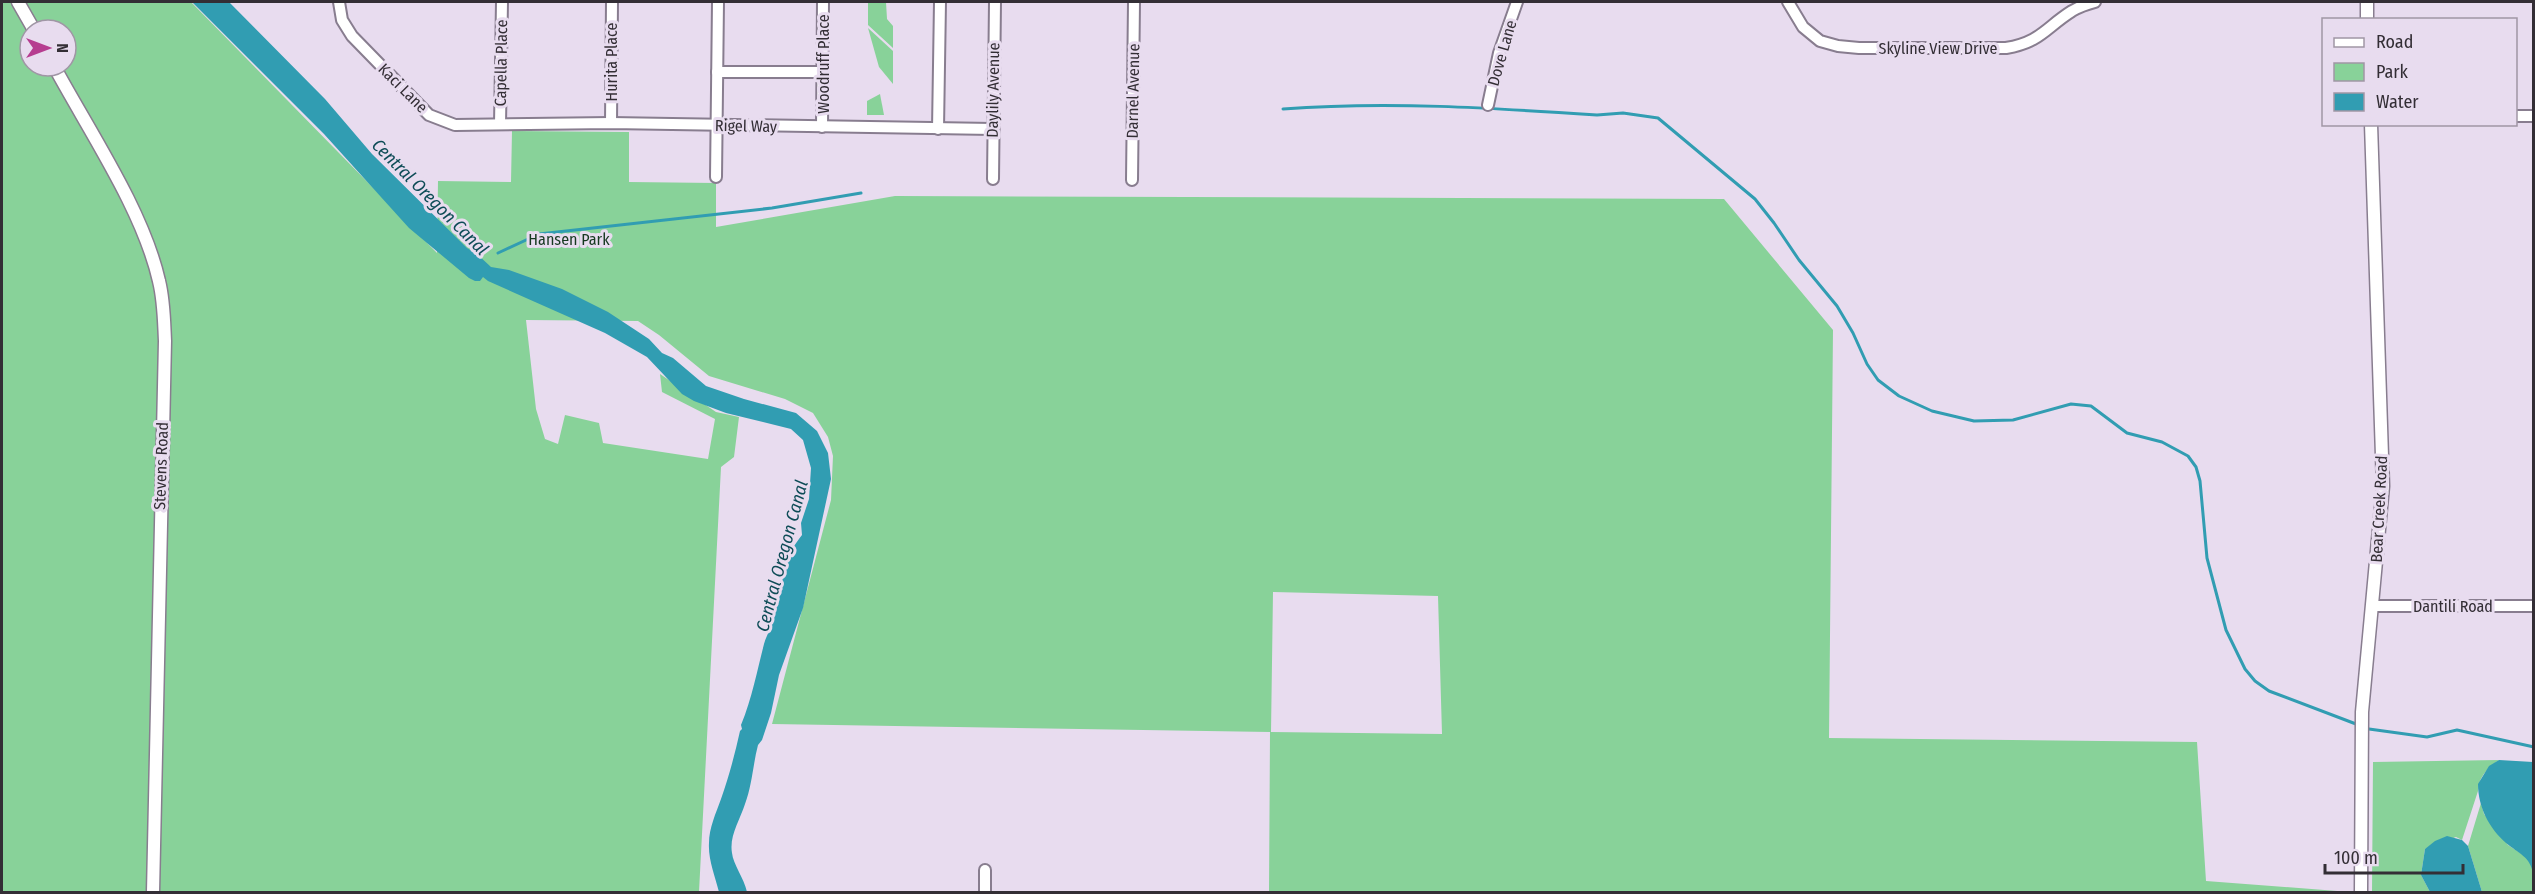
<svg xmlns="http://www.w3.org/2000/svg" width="2535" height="894" viewBox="0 0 2535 894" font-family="'Fira Sans Condensed',sans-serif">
<rect width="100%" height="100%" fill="#e8dcef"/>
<g fill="#88d299" fill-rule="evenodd">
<path d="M2 2H191L437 253 438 181 511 182 512 131 629 132V182L716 183V227L895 196 1724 199 1833 330 1829 738 2197 742 2206 881 2350 892H1269L1270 732 772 724 831 500 833 456 828 437 813 413 785 399 709 376 659 335 638 321 526 320 536 409 545 439 558 444 565 415 599 423 603 443 708 459 715 419 662 392 660 374 716 412 739 417 734 457 721 467 699 892H2ZM30 30H66V66H30ZM1273 592 1438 596 1442 734 1271 732Z"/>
<path d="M868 2H886L887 19 893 26V48L868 25Z"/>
<path d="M868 28 893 51V84L879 67Z"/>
<path d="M880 94 884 115H867V101Z"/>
<path d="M2499 760C2488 767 2478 778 2478 791L2462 840 2456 837 2425 849 2421 875 2430 892H2372L2373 762Z"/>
<path d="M2481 803 2484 814 2508 845 2528 858 2533 868V892H2482L2468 846Z"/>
</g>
<g fill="#319db2">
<path d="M192 2H229L325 99 372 154 467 248 477 254 491 267 509 270 562 289 608 312 649 339 662 353 673 358 706 386 744 399 796 413 817 431 828 453 831 479 803 608 779 675 771 713 762 740 758 745C753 764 752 786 745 804 740 820 729 836 732 853 733 864 744 878 747 892H719C715 876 708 859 709 843 709 828 716 813 721 799 729 776 735 754 740 731L742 729 741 725C752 698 757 671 764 644 768 631 776 621 773 609 782 600 782 580 784 568 786 557 795 544 802 535L801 523 809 499 811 468 803 440 791 429 726 413 694 401 682 394 647 357 605 333 488 281 483 277 480 281H475L469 278 409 228 324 134Z"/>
<path d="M2499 760 2533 762V874C2531 857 2518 853 2506 843 2489 828 2478 807 2478 784L2489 766Z"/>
<path d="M2447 836 2462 840 2468 846 2482 892H2430L2421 875 2425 849 2435 841Z"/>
</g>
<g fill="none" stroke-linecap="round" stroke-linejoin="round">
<g stroke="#319db2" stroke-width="3">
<path d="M1283 109C1387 101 1493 108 1597 115L1623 113 1658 118 1755 199 1774 223 1799 260 1837 306 1853 333 1867 364 1878 380 1899 396 1932 411 1974 421 2013 420 2071 404 2091 406 2127 433 2162 442 2188 456 2196 467 2200 481 2207 558 2226 630 2245 669 2255 681 2269 691 2356 724"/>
<path d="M498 253 539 234 772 208 861 193"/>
<path d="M2369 729 2427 737 2457 730 2534 747"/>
</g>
<g stroke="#887d8f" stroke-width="14">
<g id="minor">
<path d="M339 2 342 20 352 36 429 115 455 125 611 123 993 129"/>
<path d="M1788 2 1803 27 1820 41 1838 46 1859 48H2006C2041 42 2045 28 2072 11 2079 7 2087 4 2095 2"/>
<path d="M717 72H823"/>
<path d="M1488 105 1499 53 1517 2"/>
<path d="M2516 116H2534"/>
<path d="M611 123 612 2"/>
<path d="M500 124 502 2"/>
<path d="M822 127 823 2"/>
<path d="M938 129 940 2"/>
<path d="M716 177 718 2"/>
<path d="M993 179 995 2"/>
<path d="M1132 180 1134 2"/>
<path d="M2373 606H2534"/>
<path d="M985 892V870"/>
</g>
</g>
<g stroke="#887d8f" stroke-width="15">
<g id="tertiary">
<path d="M18 2 34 30"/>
<path d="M2367 2V20"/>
<path d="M54 66C89 131 143 210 159 281 164 301 164 321 165 341L153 892"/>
<path d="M2361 892 2362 712 2383 486 2371 124"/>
</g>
</g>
<use href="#minor" stroke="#fff" stroke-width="10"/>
<use href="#tertiary" stroke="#fff" stroke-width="12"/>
</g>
<g text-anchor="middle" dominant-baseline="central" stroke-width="6" stroke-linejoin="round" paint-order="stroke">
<g font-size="16" fill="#332e35" stroke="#e8dcef">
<text x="1938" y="48">Skyline View Drive</text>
<text transform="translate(1502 53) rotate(-74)">Dove Lane</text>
<text transform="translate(611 62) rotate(-90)">Hurita Place</text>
<text transform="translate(501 63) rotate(-89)">Capella Place</text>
<text transform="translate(823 64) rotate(-90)">Woodruff Place</text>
<text transform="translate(403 88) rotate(45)">Kaci Lane</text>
<text transform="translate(993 90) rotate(-89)">Daylily Avenue</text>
<text transform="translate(1133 91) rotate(-89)">Darnel Avenue</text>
<text transform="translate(746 126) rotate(1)">Rigel Way</text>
<text transform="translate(161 466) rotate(-88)">Stevens Road</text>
<text transform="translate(2379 509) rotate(-87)">Bear Creek Road</text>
<text x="2453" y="606">Dantili Road</text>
</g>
<g font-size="16" fill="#163920" stroke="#e8dcef">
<text x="569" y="239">Hansen Park</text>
</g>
<g font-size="18" font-style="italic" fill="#0e4c57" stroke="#e8dcef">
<text transform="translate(430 197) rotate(45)">Central Oregon Canal</text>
<text transform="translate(782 556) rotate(-75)">Central Oregon Canal</text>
</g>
</g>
<rect width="2535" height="894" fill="none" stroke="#332e35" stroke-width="6"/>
<rect x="2322" y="18" width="195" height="108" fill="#e8dcef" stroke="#a096a5" stroke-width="1.5"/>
<rect x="2334" y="38" width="30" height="9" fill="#ffffff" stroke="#a096a5" stroke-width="1.5"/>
<text x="2376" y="48" font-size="18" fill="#332e35">Road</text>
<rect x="2334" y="63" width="30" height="18" fill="#88d299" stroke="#a096a5" stroke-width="1.5"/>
<text x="2376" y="78" font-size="18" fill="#332e35">Park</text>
<rect x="2334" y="93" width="30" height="18" fill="#319db2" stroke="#a096a5" stroke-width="1.5"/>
<text x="2376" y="108" font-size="18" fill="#332e35">Water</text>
<g transform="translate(48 48) rotate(90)"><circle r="28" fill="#e8dcef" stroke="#a096a5" stroke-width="1.5"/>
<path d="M0-4.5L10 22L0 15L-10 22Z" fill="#b63d90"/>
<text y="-9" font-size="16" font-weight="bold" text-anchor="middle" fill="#332e35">N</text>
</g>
<path d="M2325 864v9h138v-9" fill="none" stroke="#332e35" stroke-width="3"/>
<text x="2334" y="864" font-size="18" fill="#332e35" stroke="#e8dcef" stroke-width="4.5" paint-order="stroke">100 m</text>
</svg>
